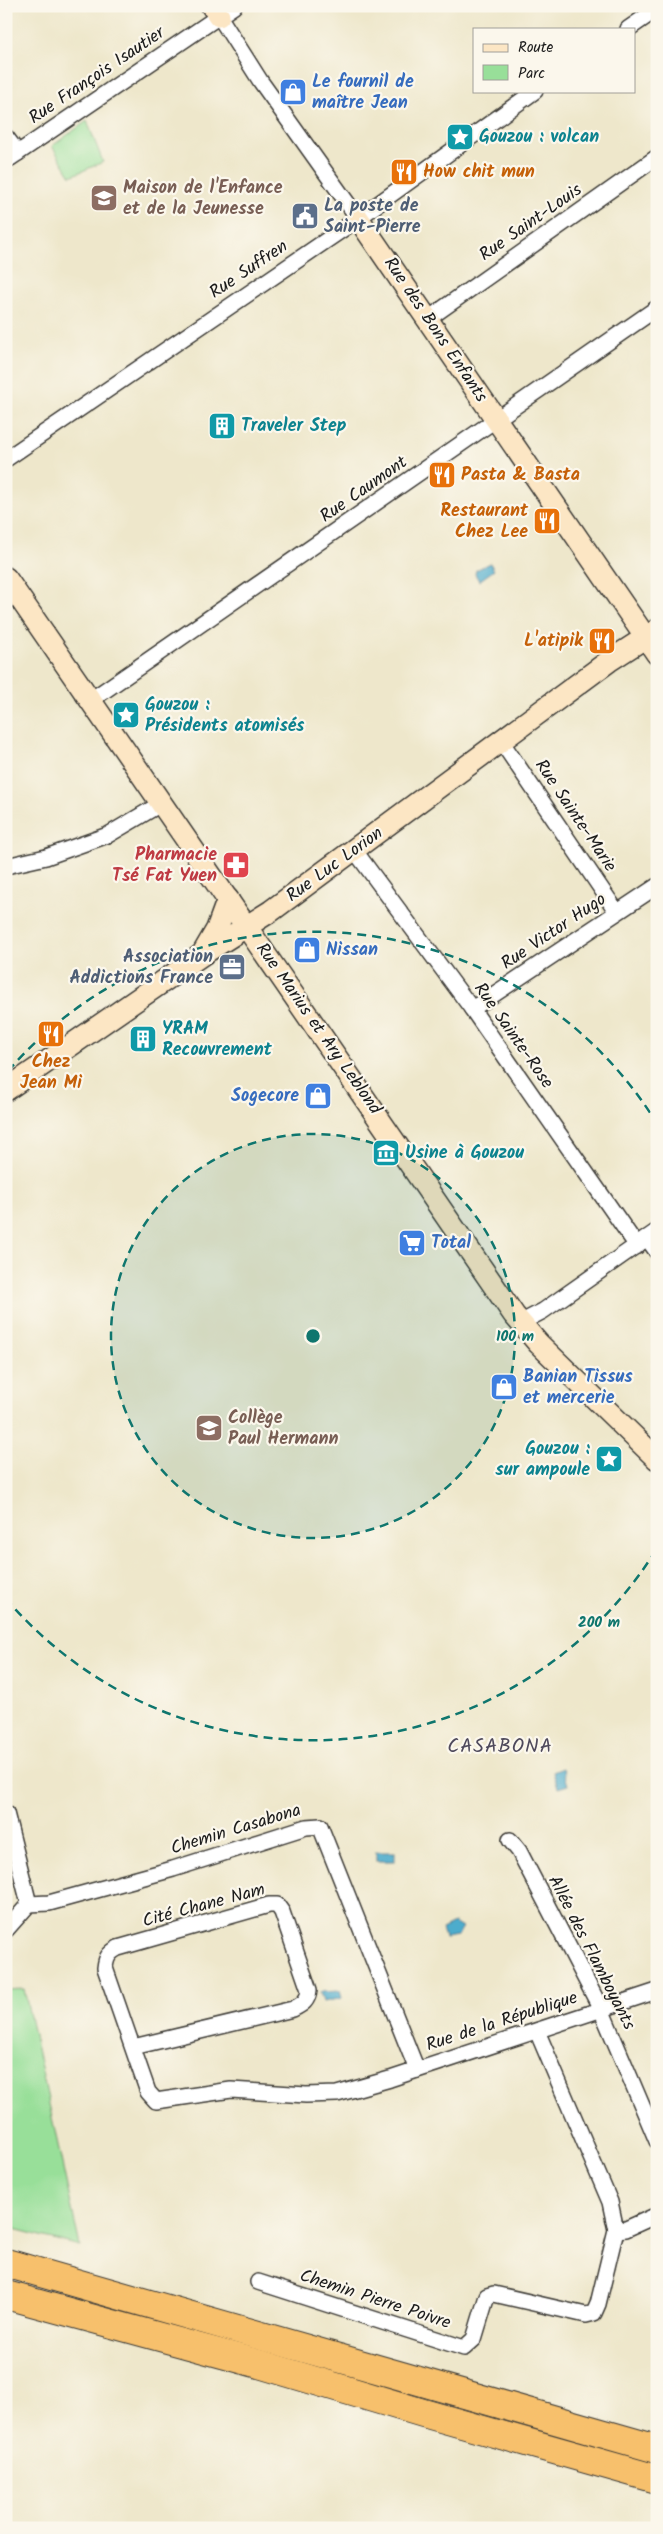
<svg xmlns="http://www.w3.org/2000/svg" width="663" height="2534" viewBox="0 0 663 2534" font-family="Kalam,sans-serif">
<rect width="100%" height="100%" fill="#fbf7ec"/>
<filter id="ink" filterUnits="userSpaceOnUse"><feTurbulence type="fractalNoise" baseFrequency=".02" numOctaves="2"/><feDisplacementMap in="SourceGraphic" scale="10" xChannelSelector="R" yChannelSelector="G"/><feConvolveMatrix kernelMatrix="1 2 1 2 8 2 1 2 1" color-interpolation-filters="sRGB"/></filter>
<filter id="wash" filterUnits="userSpaceOnUse"><feTurbulence type="fractalNoise" baseFrequency=".0096" numOctaves="4" result="noise"/><feDisplacementMap in="SourceGraphic" scale="20" xChannelSelector="R" yChannelSelector="G"/><feGaussianBlur stdDeviation="1.12" result="paint"/><feColorMatrix in="noise" values="0 0 0 0 0 0 0 0 0 0 0 0 0 0 0 0 0 1.4 0 .05"/><feComposite in="paint" operator="in"/></filter>
<g filter="url(#wash)">
<rect width="100%" height="100%" fill="#eee7cb"/>
<g fill="#98df99" stroke="#5a7e5a">
<path d="M87 121 103 162 71 176 52 146Z"/>
<path d="M24 1989 80 2246 6 2227V1990Z"/>
</g>
<g fill="#4daccc" stroke="#346474">
<path d="M490 563 494 570 479 581 475 574 476 570Z"/>
<path d="M563 1768 568 1785 558 1788 553 1772Z"/>
<rect x="376" y="1852" width="19" height="9"/>
<path d="M454 1923 462 1928 458 1936 445 1938 442 1929Z"/>
<path d="M340 1991 342 1998 323 2002 320 1992Z"/>
</g>
</g>
<g filter="url(#ink)">
<g fill="none" stroke-linecap="round" stroke-linejoin="round">
<g stroke="#3c3a36" stroke-width="18">
<g id="street">
<path d="M219 16 261 82 358 218"/>
<path d="M628 29 657 9"/>
<path d="M6 137 18 153"/>
<path d="M6 161 234 6"/>
<path d="M428 319 657 157"/>
<path d="M6 459 346 227 535 91"/>
<path d="M91 700 657 308"/>
<path d="M501 741 617 912"/>
<path d="M355 851 472 1009 637 1246"/>
<path d="M6 866 46 857 108 835 162 803"/>
<path d="M472 1009 657 886"/>
<path d="M647 1238 657 1252"/>
<path d="M520 1323 543 1311 657 1231"/>
<path d="M6 1813 29 1904"/>
<path d="M510 1840 519 1851 601 2009 657 2141"/>
<path d="M29 1904 49 1903 173 1869 306 1827 320 1826 417 2070"/>
<path d="M6 1930 29 1904"/>
<path d="M133 2047 293 2009C303 2004 308 2001 309 1990L282 1912 277 1905H269L118 1948C109 1953 106 1957 105 1968L148 2092 156 2101 231 2090 306 2095 337 2094 390 2079 657 1991"/>
<path d="M616 2230 626 2229 657 2215"/>
<path d="M258 2282 464 2348 474 2339 487 2296 494 2294 586 2315 594 2313 598 2304 616 2230 610 2202 537 2031"/>
</g>
</g>
<g stroke="#3c3a36" stroke-width="24">
<g id="secondary">
<path d="M212 6 219 16"/>
<path d="M358 218 657 654"/>
<path d="M6 578 514 1315 538 1343 657 1459"/>
<path d="M203 953 217 929 228 899"/>
<path d="M6 1090 203 954 271 911 609 661 657 630"/>
</g>
</g>
<g stroke="#3c3a36" stroke-width="30">
<g id="highway">
<path d="M6 2263 657 2449"/>
<path d="M6 2295 259 2364 423 2413 657 2479"/>
</g>
</g>
<use href="#street" stroke="#fff" stroke-width="15"/>
<use href="#secondary" stroke="#fce6c4" stroke-width="21"/>
<use href="#highway" stroke="#f7c06c" stroke-width="28"/>
</g>
</g>
<circle cx="313" cy="1336" r="202" fill="#0f766e" fill-opacity=".12"/>
<g fill="none" stroke="#0f766e" stroke-width="2.5" stroke-dasharray="9 6">
<circle cx="313" cy="1336" r="202"/>
<path d="M656 1550A404 404 0 0 1 8 1601M8 1071A404 404 0 0 1 656 1122"/>
</g>
<defs>
<g id="shop-square" transform="scale(1.4375)"><rect x="-9" y="-9" width="18" height="18" rx="4" fill="#3f7fe0" stroke="#fbf7ec"/><path d="M-5-2.5h2.3a2.7 3.5 0 0 1 5.4 0H5L5.5 6h-11ZM-1.5-2.5h3a1.5 2.3 0 0 0-3 0Z" fill="#fff"/></g>
<g id="sight-square" transform="scale(1.4375)"><rect x="-9" y="-9" width="18" height="18" rx="4" fill="#0f9aa8" stroke="#fbf7ec"/><path d="M0-6L1.8-2.2L6-1.7L2.9 1.2L3.7 5.4L0 3.3L-3.7 5.4L-2.9 1.2L-6-1.7L-1.8-2.2Z" fill="#fff"/></g>
<g id="restaurant-square" transform="scale(1.4375)"><rect x="-9" y="-9" width="18" height="18" rx="4" fill="#e8710a" stroke="#fbf7ec"/><path d="M-5-6h1v4h1v-4h1v4h1v-4h1v5L-1.5 .5V6h-2V.5L-5-1ZM5-6V6H3V1.5H1.5Q1.5-4 5-6Z" fill="#fff"/></g>
<g id="school-square" transform="scale(1.4375)"><rect x="-9" y="-9" width="18" height="18" rx="4" fill="#8d6e63" stroke="#fbf7ec"/><path d="M0-5L7-2L0 1L-7-2ZM-4 1L0 2.5L4 1V4Q0 6-4 4Z" fill="#fff"/></g>
<g id="civic-square" transform="scale(1.4375)"><rect x="-9" y="-9" width="18" height="18" rx="4" fill="#5c6f8a" stroke="#fbf7ec"/><path d="M-.6-6.5H3V-4.5H.6V-3L4-1V1h2V6H-6V1h2V-1L-.6-3ZM-1.2 2.5V6h2.4V2.5Z" fill="#fff"/></g>
<g id="building-square" transform="scale(1.4375)"><rect x="-9" y="-9" width="18" height="18" rx="4" fill="#0f9aa8" stroke="#fbf7ec"/><path d="M-4-6H4V6H1V3H-1V6H-4ZM-2.5-4.3h1.7v1.8h-1.7ZM.8-4.3h1.7v1.8H.8ZM-2.5-1h1.7V.8h-1.7ZM.8-1h1.7V.8H.8Z" fill="#fff"/></g>
<g id="pharmacy-square" transform="scale(1.4375)"><rect x="-9" y="-9" width="18" height="18" rx="4" fill="#e0444e" stroke="#fbf7ec"/><path d="M-2-6h4v4h4v4h-4v4h-4v-4h-4v-4h4Z" fill="#fff"/></g>
<g id="office-square" transform="scale(1.4375)"><rect x="-9" y="-9" width="18" height="18" rx="4" fill="#5c6f8a" stroke="#fbf7ec"/><path d="M-6-3h4V-5.5h4V-3h4V5H-6ZM-1-4.5V-3h2v-1.5ZM-6 0V1H6V0Z" fill="#fff"/></g>
<g id="museum-square" transform="scale(1.4375)"><rect x="-9" y="-9" width="18" height="18" rx="4" fill="#0f9aa8" stroke="#fbf7ec"/><path d="M0-6L6-3V-2H-6V-3ZM-5-1h2V3h-2ZM-1-1h2V3h-2ZM3-1h2V3H3ZM-6 4H6V6H-6Z" fill="#fff"/></g>
<g id="supermarket-square" transform="scale(1.4375)"><rect x="-9" y="-9" width="18" height="18" rx="4" fill="#3f7fe0" stroke="#fbf7ec"/><path d="M-6-5.5h2.5l.6 2H6L4.5 2H-2.5L-4.4-4H-6ZM-1.5 3.2a1.3 1.3 0 1 0 .1 0ZM3 3.2a1.3 1.3 0 1 0 .1 0Z" fill="#fff"/></g>
</defs>
<g fill-rule="evenodd">
<use href="#shop-square" x="293" y="92"/>
<use href="#sight-square" x="460" y="137"/>
<use href="#restaurant-square" x="404" y="172"/>
<use href="#school-square" x="104" y="198"/>
<use href="#civic-square" x="305" y="216"/>
<use href="#building-square" x="222" y="426"/>
<use href="#restaurant-square" x="442" y="475"/>
<use href="#restaurant-square" x="547" y="521"/>
<use href="#restaurant-square" x="602" y="641"/>
<use href="#sight-square" x="126" y="715"/>
<use href="#pharmacy-square" x="236" y="865"/>
<use href="#shop-square" x="307" y="950"/>
<use href="#office-square" x="232" y="967"/>
<use href="#restaurant-square" x="51" y="1034"/>
<use href="#building-square" x="143" y="1039"/>
<use href="#shop-square" x="318" y="1096"/>
<use href="#museum-square" x="386" y="1153"/>
<use href="#supermarket-square" x="412" y="1243"/>
<use href="#shop-square" x="504" y="1387"/>
<use href="#school-square" x="209" y="1428"/>
<use href="#sight-square" x="609" y="1459"/>
</g>
<g text-anchor="middle" dominant-baseline="central" stroke-width="4.5" stroke-linejoin="round" paint-order="stroke">
<g font-size="18" fill="#1c1c1c" stroke="#fbf7ec">
<text transform="translate(97 76) rotate(-34)">Rue François Isautier</text>
<text transform="translate(531 223) rotate(-35)">Rue Saint-Louis</text>
<text transform="translate(249 270) rotate(-34)">Rue Suffren</text>
<text transform="translate(435 330) rotate(56)">Rue des Bons Enfants</text>
<text transform="translate(364 490) rotate(-35)">Rue Caumont</text>
<text transform="translate(575 816) rotate(56)">Rue Sainte-Marie</text>
<text transform="translate(335 865) rotate(-36)">Rue Luc Lorion</text>
<text transform="translate(554 932) rotate(-34)">Rue Victor Hugo</text>
<text transform="translate(318 1029) rotate(55)">Rue Marius et Ary Leblond</text>
<text transform="translate(513 1036) rotate(55)">Rue Sainte-Rose</text>
<text transform="translate(236 1830) rotate(-17)">Chemin Casabona</text>
<text transform="translate(204 1906) rotate(-15)">Cité Chane Nam</text>
<text transform="translate(591 1953) rotate(63)">Allée des Flamboyants</text>
<text transform="translate(502 2022) rotate(-18)">Rue de la République</text>
<text transform="translate(375 2300) rotate(18)">Chemin Pierre Poivre</text>
</g>
<g font-size="18" font-weight="bold" fill="#366cbe" stroke="#fbf7ec" text-anchor="start">
<text x="312" y="82">Le fournil de<tspan x="312" dy="21">maître Jean</tspan></text>
<text x="326" y="950">Nissan</text>
<text x="299" y="1096" text-anchor="end">Sogecore</text>
<text x="431" y="1243">Total</text>
<text x="523" y="1377">Banian Tissus<tspan x="523" dy="21">et mercerie</tspan></text>
</g>
<g font-size="18" font-weight="bold" fill="#0d838f" stroke="#fbf7ec" text-anchor="start">
<text x="479" y="137">Gouzou : volcan</text>
<text x="241" y="426">Traveler Step</text>
<text x="145" y="705">Gouzou :<tspan x="145" dy="21">Présidents atomisés</tspan></text>
<text x="162" y="1029">YRAM<tspan x="162" dy="21">Recouvrement</tspan></text>
<text x="405" y="1153">Usine à Gouzou</text>
<text x="590" y="1449" text-anchor="end">Gouzou :<tspan x="590" dy="21">sur ampoule</tspan></text>
</g>
<g font-size="18" font-weight="bold" fill="#c56008" stroke="#fbf7ec" text-anchor="start">
<text x="423" y="172">How chit mun</text>
<text x="461" y="475">Pasta &amp; Basta</text>
<text x="528" y="511" text-anchor="end">Restaurant<tspan x="528" dy="21">Chez Lee</tspan></text>
<text x="583" y="641" text-anchor="end">L'atipik</text>
<text x="51" y="1062" text-anchor="middle">Chez<tspan x="51" dy="21">Jean Mi</tspan></text>
</g>
<g font-size="18" font-weight="bold" fill="#785e54" stroke="#fbf7ec" text-anchor="start">
<text x="123" y="188">Maison de l'Enfance<tspan x="123" dy="21">et de la Jeunesse</tspan></text>
<text x="228" y="1418">Collège<tspan x="228" dy="21">Paul Hermann</tspan></text>
</g>
<g font-size="18" font-weight="bold" fill="#4e5e75" stroke="#fbf7ec" text-anchor="start">
<text x="324" y="206">La poste de<tspan x="324" dy="21">Saint-Pierre</tspan></text>
<text x="213" y="957" text-anchor="end">Association<tspan x="213" dy="21">Addictions France</tspan></text>
</g>
<g font-size="18" font-weight="bold" fill="#be3a42" stroke="#fbf7ec" text-anchor="end">
<text x="217" y="855">Pharmacie<tspan x="217" dy="21">Tsé Fat Yuen</tspan></text>
</g>
<g font-size="20" letter-spacing="1" fill="#4f4a5c" stroke="#fbf7ec">
<text x="500" y="1747">CASABONA</text>
</g>
</g>
<circle cx="313" cy="1336" r="8" fill="#0f766e" stroke="#fbf7ec" stroke-width="2.5"/>
<g font-size="15" text-anchor="middle" font-weight="bold" fill="#0f766e" stroke="#fbf7ec" stroke-width="4.5" stroke-linejoin="round" paint-order="stroke">
<text x="515" y="1341">100 m</text>
<text x="599" y="1627">200 m</text>
</g>
<rect width="663" height="2534" fill="none" stroke="#fbf7ec" stroke-width="25"/>
<rect x="473" y="28" width="162" height="65" fill="#fbf7ec" stroke="#a29f99"/>
<rect x="483" y="44" width="25" height="8" fill="#fce6c4" stroke="#a29f99"/>
<text x="518" y="52" font-size="15" fill="#1c1c1c">Route</text>
<rect x="483" y="65" width="25" height="15" fill="#98df99" stroke="#a29f99"/>
<text x="518" y="78" font-size="15" fill="#1c1c1c">Parc</text>
</svg>
